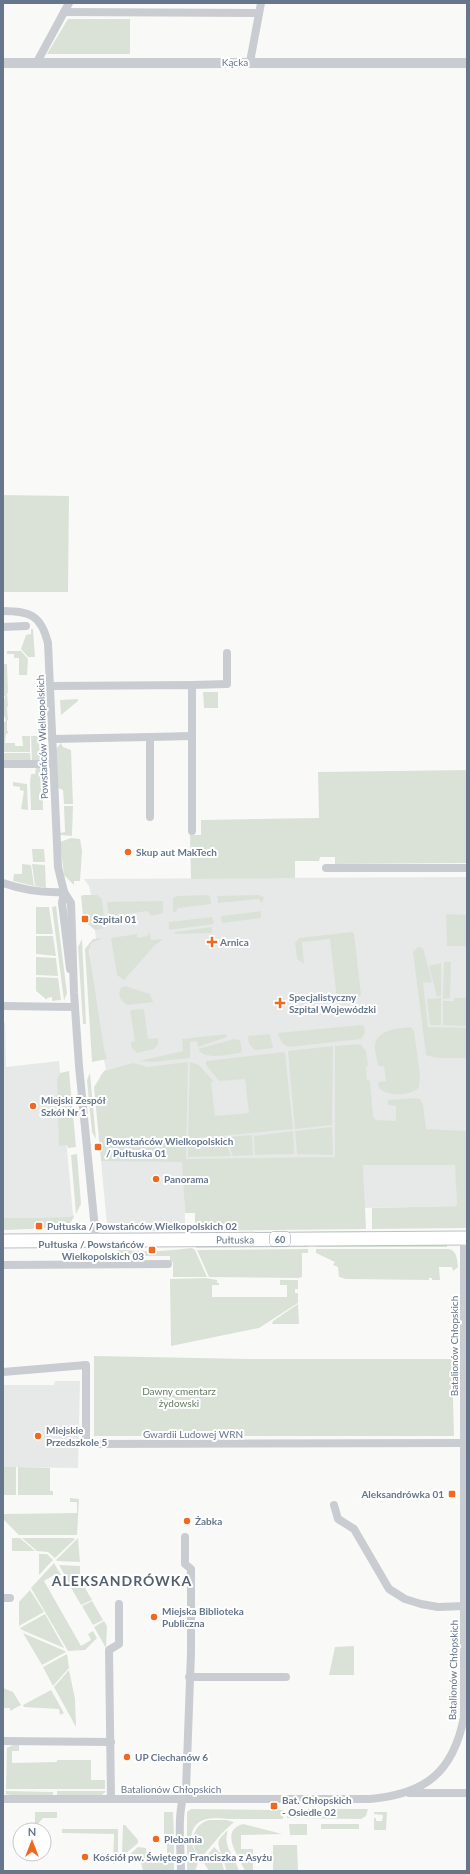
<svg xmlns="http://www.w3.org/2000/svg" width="470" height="1874" viewBox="0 0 470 1874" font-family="Lato,sans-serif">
<rect width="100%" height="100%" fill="#f9faf7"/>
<g fill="#e7e9e8">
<path d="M467 877V1165H456L457 1206 364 1208 363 1165 184 1166 185 1224 107 1225 101 1161H182L100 1076 106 1069 104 1060 98 1055 89 943 96 939 95 930 87 923 85 901 91 895 89 886 84 879Z"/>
<path d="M3 1022H5L6 1067 59 1061 73 1215 70 1217 3 1218Z"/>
<path d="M55 1381H80L78 1468 3 1467V1385H54Z"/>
</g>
<g fill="#dae2d8">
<path d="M68 19H130V54H47Z"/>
<path d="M3 495 69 496 68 592H3Z"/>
<path d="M31 629H33L35 657H28L21 649 26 635 31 634Z"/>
<path d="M7 651H21L28 659 27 675H19V658H14V654H7Z"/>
<path d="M5 664H7L8 693H7L8 706 7 707 8 720H7V731H8V733L6 734 5 743H15V746H23L22 736H30V752H3V724L6 720C2 713 2 705 5 697L3 693V665Z"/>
<path d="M203 692H218V708H204Z"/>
<path d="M78 699V701L61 715 60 700Z"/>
<path d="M31 736H40L41 762H32Z"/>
<path d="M61 743 63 747 71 750 73 804H64L63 790 58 788 56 749Z"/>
<path d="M3 753H30L31 762H3Z"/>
<path d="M36 767H42L43 810H31L30 783 31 774H35Z"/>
<path d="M467 770V863L335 864V857H320L319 861H295V878L191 879 190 835H201V820L319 818 318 772Z"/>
<path d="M13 782 27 784 28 810 21 809 24 791 20 790V787L13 786Z"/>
<path d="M64 806H73L72 836 60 835V833L65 832Z"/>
<path d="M71 838 80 839 82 851 80 881H74V885L64 875 60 842Z"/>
<path d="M32 849H44L45 862H33Z"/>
<path d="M22 864 31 865 34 886 13 881 14 874H22Z"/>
<path d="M32 864 45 865 46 888 35 886Z"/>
<path d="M83 895H97L102 899 105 925 102 929 95 930 87 923V916H83L81 896Z"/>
<path d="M259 895 264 897 262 903 258 899 218 903 217 896Z"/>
<path d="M177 896 208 895 210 896 211 904 178 908 175 913 173 911V898Z"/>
<path d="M163 901V913L151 916 148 911 116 915 115 921C107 918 108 909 107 902Z"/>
<path d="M56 906 67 993 64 1001 52 907Z"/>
<path d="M36 907H49L53 934H36Z"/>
<path d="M261 911V918L222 923 221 916Z"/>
<path d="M446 914 467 915V946H447Z"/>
<path d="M212 917 214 924 169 930V922Z"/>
<path d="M212 927V933L174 934 175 932Z"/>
<path d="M352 932 354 934 361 995 358 998 337 1000 330 939 302 942 304 964 297 959 295 943 299 938Z"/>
<path d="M148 933H150L151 940 163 939 154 946 124 980 117 975 111 938 137 934V938L148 936Z"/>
<path d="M36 936H53L56 956 36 954Z"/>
<path d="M103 938 91 943 89 951 104 1049 107 1059 92 1062 85 949 93 939Z"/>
<path d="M82 939 86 1024H83L78 947Z"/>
<path d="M418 947 423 948 432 982 423 983 428 1027 467 1028V1058H436L426 1055 413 952Z"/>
<path d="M36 957 56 958 58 976 36 975Z"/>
<path d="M444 962H451L450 998 443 999Z"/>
<path d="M441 963V996L437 997 429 966Z"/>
<path d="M467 964V1026L443 1025V1001H454V998H466Z"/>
<path d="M36 977 58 978 61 1000 52 1001V997L47 998V1000L36 991Z"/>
<path d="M125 986 150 994 153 1002 127 1005C121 1001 117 995 121 988Z"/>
<path d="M441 998V1025H430L427 999Z"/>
<path d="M144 1009 148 1039 158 1038V1044L154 1049 137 1053 132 1048 131 1042 135 1041 130 1010Z"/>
<path d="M361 1025 364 1026 365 1033 361 1039 290 1047C282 1045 280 1040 278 1033Z"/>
<path d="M411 1027 414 1031 420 1075 419 1087C411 1097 387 1096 379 1088L378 1082 386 1081 384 1066H378C377 1059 374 1050 375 1044 379 1029 399 1028 411 1027Z"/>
<path d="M227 1034V1037L198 1047 197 1041 190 1042V1058L153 1062 139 1061 183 1051 182 1039Z"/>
<path d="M270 1034 273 1048 255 1050 249 1044 248 1036Z"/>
<path d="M234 1039 240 1040 242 1050 240 1053C228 1054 205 1061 198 1049Z"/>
<path d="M360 1044 366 1051 368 1065 366 1067 367 1080 370 1081 373 1117 376 1120 396 1121V1106L388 1105V1100L416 1098 420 1099 423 1104 426 1129 467 1131V1228L372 1229V1208L457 1206 455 1165H363L366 1229 195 1231V1213H185L182 1162 101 1161 94 1087 104 1071 133 1063 148 1067 188 1062 186 1159 335 1157V1046Z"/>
<path d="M333 1046 332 1125 295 1129 288 1051Z"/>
<path d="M285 1052 293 1129 188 1139 190 1062 199 1065 214 1082H211L215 1116 249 1113 245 1079 219 1081 206 1065V1061Z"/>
<path d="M69 1071 76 1147 68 1148 67 1145 59 1146 57 1079 60 1073Z"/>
<path d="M90 1073 96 1139 92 1132 87 1081 88 1077Z"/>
<path d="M332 1127 333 1155 297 1154 295 1131Z"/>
<path d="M293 1131 294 1154 255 1155 254 1136Z"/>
<path d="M252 1135 253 1155 233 1156 226 1137Z"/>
<path d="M224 1137 231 1156 188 1157V1141Z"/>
<path d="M77 1154 81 1204 76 1214 71 1155Z"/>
<path d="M73 1215 74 1217 67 1228H54L53 1226H49V1228H42L41 1224H35V1228L32 1229 3 1230V1218L70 1217Z"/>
<path d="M190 1224V1231H115L108 1227 107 1225Z"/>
<path d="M366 1231V1232L196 1234V1233Z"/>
<path d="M447 1244V1247H316L318 1245Z"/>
<path d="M195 1245H306L309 1247 196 1248Z"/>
<path d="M192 1248 195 1250 207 1277H173V1262L170 1261V1256H117L118 1249C143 1253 167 1251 192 1248Z"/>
<path d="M308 1249V1253H302V1277L298 1278 209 1277 197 1250Z"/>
<path d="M316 1249H449C457 1251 457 1259 458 1267L453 1271 452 1267H439L440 1280H432V1278H429V1280L346 1279 339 1277 338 1267 333 1265 335 1262 316 1253Z"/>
<path d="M206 1278 217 1280V1283H219V1285H212V1297H287V1285H280V1280H298V1289H295V1293H298V1303L259 1328 171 1346 170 1279Z"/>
<path d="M298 1304 299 1324H272L273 1321Z"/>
<path d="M94 1356 250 1359H452L454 1436H94Z"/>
<rect x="3" y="1467" width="13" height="28"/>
<path d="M18 1467 50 1468V1491H53V1495H18Z"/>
<path d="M70 1498 79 1499 77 1535H19L3 1519V1514L77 1513V1502H70Z"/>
<path d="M12 1538H20L35 1551H12Z"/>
<path d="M22 1538H73L75 1539 55 1558 48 1552 37 1551Z"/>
<path d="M78 1538 80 1562 57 1561 56 1560Z"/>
<path d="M39 1554H47L53 1560 39 1575Z"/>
<path d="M54 1563 61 1575 55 1578 54 1575 44 1581 81 1646 91 1640 88 1634 93 1631 97 1638 85 1650 68 1651 31 1588Z"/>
<path d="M59 1565 80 1566V1579L70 1585Z"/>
<path d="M81 1581 92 1600 81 1605 70 1586Z"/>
<path d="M30 1590 44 1612 19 1626V1602Z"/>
<path d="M92 1601 103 1620 93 1625 82 1606Z"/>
<path d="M45 1614 64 1648 22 1630 20 1628Z"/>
<path d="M104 1621 107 1626 106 1648 94 1627Z"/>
<path d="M23 1633 65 1651 66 1652 42 1665Z"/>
<path d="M354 1646V1675H329L335 1647Z"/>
<path d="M67 1654 69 1668 53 1686 43 1667Z"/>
<path d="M69 1670 75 1699 76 1727 54 1687Z"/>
<path d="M3 1688 13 1692 21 1705 10 1711V1708H4Z"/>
<path d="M51 1690 64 1713 60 1715 59 1709 24 1707 23 1705Z"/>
<path d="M13 1745H19V1751H12V1763L57 1762V1760H91V1780H105V1789H6L7 1748Z"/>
<path d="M6 1791 53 1792V1796L10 1795 6 1794Z"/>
<path d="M57 1791H106L102 1795H57Z"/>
<path d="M191 1809 283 1810V1819C268 1819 252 1819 237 1819 222 1820 198 1812 192 1833 189 1844 196 1850 198 1859 199 1863 196 1867 195 1871H187V1812Z"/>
<path d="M287 1809H368L366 1816 361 1819 287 1818Z"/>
<path d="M35 1812H57V1818H43L37 1825V1830H35Z"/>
<path d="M164 1812H173L174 1836 164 1837Z"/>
<path d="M374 1812H387L386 1830H374V1818H376V1821H382L383 1815 374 1814Z"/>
<path d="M209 1820H226L234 1822 222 1833 202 1857H200C188 1844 192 1825 209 1820Z"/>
<path d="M243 1824 282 1834 241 1835V1849H253V1871H245C240 1858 218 1831 243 1824Z"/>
<path d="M289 1824H307V1835H290Z"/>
<rect x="321" y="1824" width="38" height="5"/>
<path d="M123 1825H125L138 1840V1843L124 1855 122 1853Z"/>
<path d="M62 1829H118V1861L113 1864 114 1834 62 1833Z"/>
<path d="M228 1830C222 1847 235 1856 239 1871H226C226 1862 216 1846 219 1840 221 1836 225 1833 228 1830Z"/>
<path d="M167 1838H174V1871H143L141 1862 127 1857 138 1847 146 1848 147 1857H167Z"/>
<path d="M273 1845H297L298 1871H273Z"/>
<path d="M214 1847 220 1853 224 1871H209L204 1863 205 1858Z"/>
</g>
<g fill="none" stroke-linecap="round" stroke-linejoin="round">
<g stroke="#bcbfc4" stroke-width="15">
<g id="primary">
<path id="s1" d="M3 1241 467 1238"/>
</g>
</g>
<g stroke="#c9ccd1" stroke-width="8">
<path d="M64 12 259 13"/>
<path d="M37 62 69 3"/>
<path d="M250 62 261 3"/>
<path d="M3 611C30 611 41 615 48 643L58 867 64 892 71 903 74 993 79 1066 96 1240"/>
<path d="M3 627 26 626"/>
<path d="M192 685 227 684V653"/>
<path d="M50 686 192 685V831"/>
<path d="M52 739 150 737"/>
<path d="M3 764H53"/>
<path d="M150 817V737L192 736"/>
<path d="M326 868H467"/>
<path d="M3 883C23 890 43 893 64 892"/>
<path d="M64 892 62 903 70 969"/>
<path d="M3 1006 75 1007"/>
<path d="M3 1265 168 1264"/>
<path d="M3 1372 86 1365V1444L464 1443"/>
<path d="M334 1505 338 1519 354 1529 389 1589 405 1599 421 1604 438 1607 464 1606"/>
<path d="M3 1598H10"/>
<path d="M189 1677H286"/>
<path d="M3 1741 111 1742"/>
<path d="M409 1793H467"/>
<path d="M3 1799H370C425 1794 453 1773 464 1717V1238"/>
<path d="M111 1799 109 1650 119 1644V1604"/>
<path d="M181 1871C181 1847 176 1811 186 1790L191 1652V1569L185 1564V1537"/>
</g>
<path stroke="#c9ccd1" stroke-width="10" d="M3 63H467"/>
<use href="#primary" stroke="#fff" stroke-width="13"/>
</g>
<g fill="#f16920" stroke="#fff" stroke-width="1.5">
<circle cx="128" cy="852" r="4"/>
<rect x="81" y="915" width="8" height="8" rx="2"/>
<path d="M210 936h4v4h4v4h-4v4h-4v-4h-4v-4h4z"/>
<path d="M278 997h4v4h4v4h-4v4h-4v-4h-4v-4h4z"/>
<circle cx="33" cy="1106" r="4"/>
<rect x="94" y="1143" width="8" height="8" rx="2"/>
<circle cx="156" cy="1179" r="4"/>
<rect x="35" y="1222" width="8" height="8" rx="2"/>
<rect x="148" y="1246" width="8" height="8" rx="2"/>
<circle cx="38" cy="1436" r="4"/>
<rect x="448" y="1490" width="8" height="8" rx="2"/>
<circle cx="187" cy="1521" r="4"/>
<circle cx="154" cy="1617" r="4"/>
<circle cx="127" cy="1757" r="4"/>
<rect x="270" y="1802" width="8" height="8" rx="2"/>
<circle cx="156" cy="1839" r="4"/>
<circle cx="85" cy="1857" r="4"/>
</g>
<g text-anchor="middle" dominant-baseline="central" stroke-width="4" stroke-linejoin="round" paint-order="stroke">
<rect fill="#fff" stroke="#949fae" stroke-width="1" x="270" y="1232" width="20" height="14" rx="3"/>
<g font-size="9" font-weight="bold" fill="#66768b">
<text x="280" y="1239">60</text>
</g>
<g font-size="10" fill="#66768b" stroke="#fff">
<text x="235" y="62">Kącka</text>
<text transform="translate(42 737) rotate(-92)">Powstańców Wielkopolskich</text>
<text stroke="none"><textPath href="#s1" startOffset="232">Pułtuska</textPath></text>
<text transform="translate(454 1346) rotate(-90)">Batalionów Chłopskich</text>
<text x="193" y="1434">Gwardii Ludowej WRN</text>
<text transform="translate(453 1670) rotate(-89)">Batalionów Chłopskich</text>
<text x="171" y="1789">Batalionów Chłopskich</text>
</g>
<g font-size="10" font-weight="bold" fill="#66768b" stroke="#fff" text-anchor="start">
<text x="136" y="852">Skup aut MakTech</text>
<text x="93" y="919">Szpital 01</text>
<text x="220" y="942">Arnica</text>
<text x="289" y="997">Specjalistyczny<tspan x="289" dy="12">Szpital Wojewódzki</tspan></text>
<text x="41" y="1100">Miejski Zespół<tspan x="41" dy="12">Szkół Nr 1</tspan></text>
<text x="106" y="1141">Powstańców Wielkopolskich<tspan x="106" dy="12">/ Pułtuska 01</tspan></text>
<text x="164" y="1179">Panorama</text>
<text x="47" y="1226">Pułtuska / Powstańców Wielkopolskich 02</text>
<text x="144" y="1244" text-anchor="end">Pułtuska / Powstańców<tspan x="144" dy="12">Wielkopolskich 03</tspan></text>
<text x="46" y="1430">Miejskie<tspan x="46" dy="12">Przedszkole 5</tspan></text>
<text x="444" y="1494" text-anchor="end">Aleksandrówka 01</text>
<text x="195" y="1521">Żabka</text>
<text x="162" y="1611">Miejska Biblioteka<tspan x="162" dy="12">Publiczna</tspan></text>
<text x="135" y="1757">UP Ciechanów 6</text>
<text x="282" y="1800">Bat. Chłopskich<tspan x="282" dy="12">- Osiedle 02</tspan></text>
<text x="164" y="1839">Plebania</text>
<text x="93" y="1857">Kościół pw. Świętego Franciszka z Asyżu</text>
</g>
<g font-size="10" fill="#647b62" stroke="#fff">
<text x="179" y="1391">Dawny cmentarz<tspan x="179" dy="12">żydowski</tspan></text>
</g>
<g font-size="14" font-weight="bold" letter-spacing="1" fill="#55606f" stroke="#fff">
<text x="122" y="1580">ALEKSANDRÓWKA</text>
</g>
</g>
<rect width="470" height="1874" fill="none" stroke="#66768b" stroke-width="8"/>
<g transform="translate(32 1842)"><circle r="19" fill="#ffffff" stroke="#c2c8d1"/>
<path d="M0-3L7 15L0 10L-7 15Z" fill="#f16920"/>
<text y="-6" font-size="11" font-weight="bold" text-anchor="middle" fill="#66768b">N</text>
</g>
</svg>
